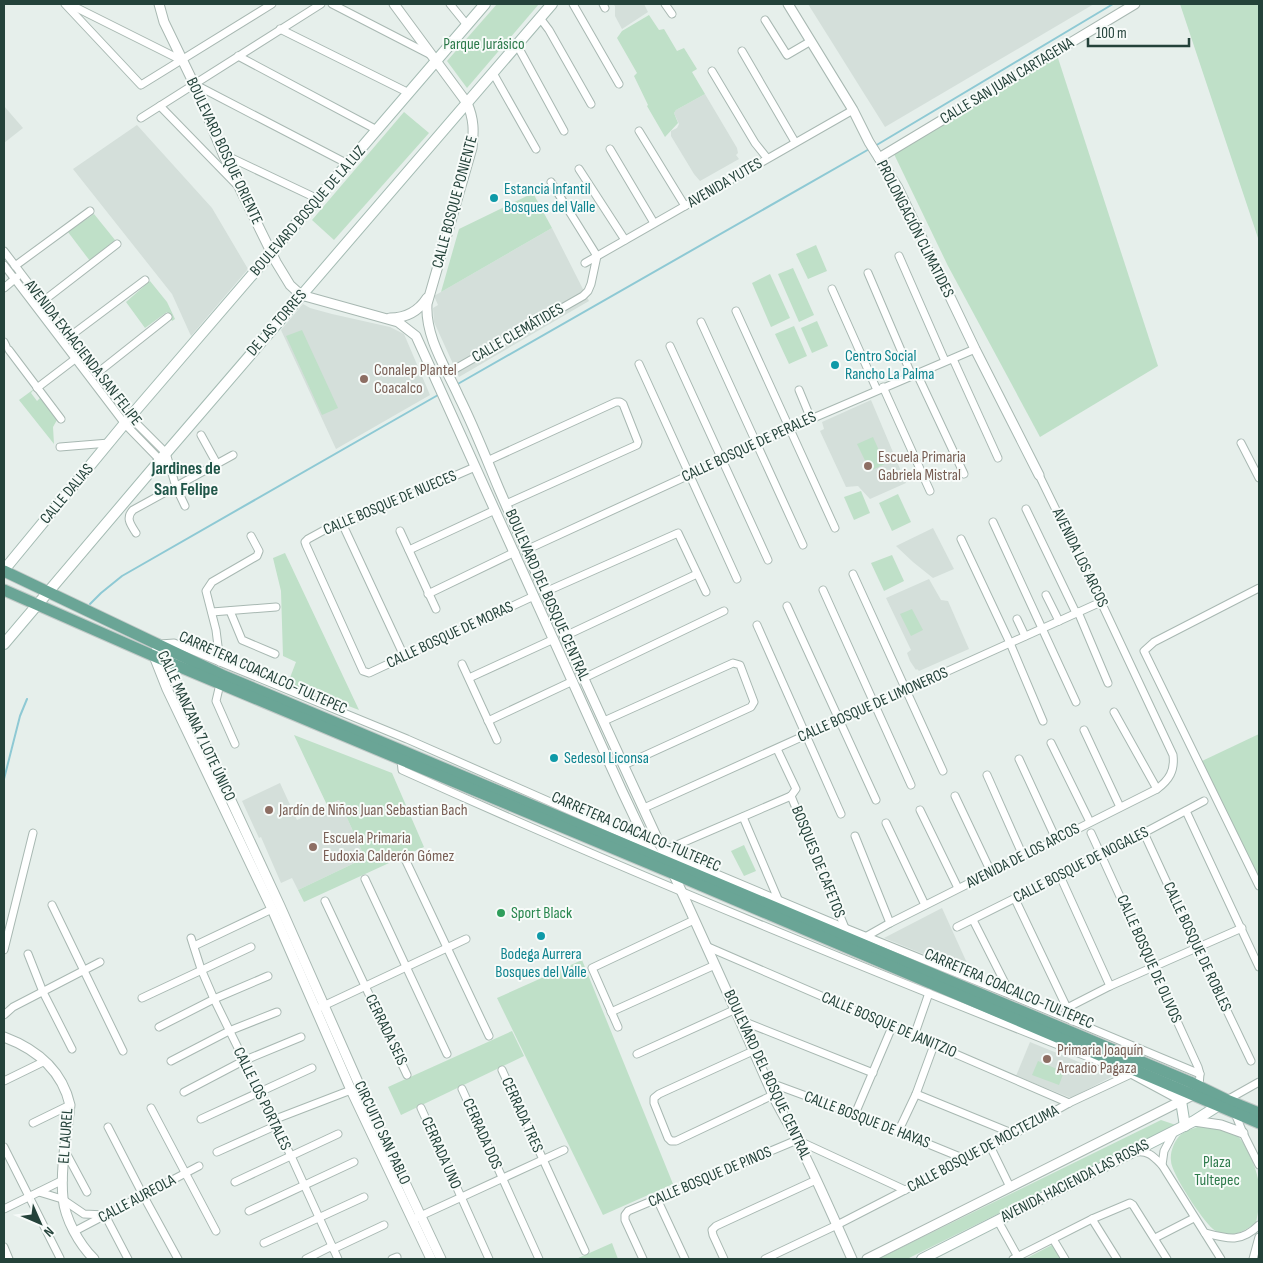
<svg xmlns="http://www.w3.org/2000/svg" width="1263" height="1263" viewBox="0 0 1263 1263" font-family="'Sofia Sans Condensed',sans-serif">
<rect width="100%" height="100%" fill="#e6efeb"/>
<g fill="#d4dfda">
<path d="M613 4H644L648 12 622 29 615 16V6Z"/>
<path d="M808 4H1094L885 127Z"/>
<path d="M705 94 737 148 738 153 736 155 739 159 700 181 694 174 671 136V131L677 128 679 124 674 113 676 110Z"/>
<path d="M4 106 23 128 4 143Z"/>
<path d="M137 125 212 208 248 269 191 336 172 294 73 169Z"/>
<path d="M552 228 589 301 459 377 434 322 433 308 438 305 434 296Z"/>
<path d="M303 304 310 308 332 314 390 327 404 334 430 395 336 449 281 330Z"/>
<path d="M871 400 906 483 870 499 858 486 846 487 820 431 824 429 822 422Z"/>
<path d="M933 528 954 569 933 578 913 562 896 546Z"/>
<path d="M929 579 941 600 948 601 969 649 919 671 917 669 916 670 910 661 907 653 911 650 886 598Z"/>
<path d="M280 783 297 820 339 800 365 858 298 890 292 878 281 883 261 837 259 838 242 801Z"/>
<path d="M942 908 972 974 884 938Z"/>
<path d="M1030 1042 1113 1076 1071 1098 1016 1076Z"/>
</g>
<g fill="#bfe0c8">
<path d="M497 4H539L467 88 447 61Z"/>
<path d="M1180 4H1259V241Z"/>
<path d="M649 15 659 30 664 29 677 51 684 48 697 69 692 72 705 94 676 110 674 113 678 123 665 137 647 106 648 105 634 76 637 73 617 38 622 31Z"/>
<path d="M1057 55 1158 366 1040 437 948 266 893 152Z"/>
<path d="M404 112 429 133 334 240 312 220Z"/>
<path d="M533 193 552 228 441 292 459 229Z"/>
<path d="M94 214 115 240 90 261 68 232Z"/>
<path d="M816 245 827 271 808 279 796 254Z"/>
<path d="M793 268 814 315 799 322 778 274Z"/>
<path d="M770 274 790 318 771 327 752 283Z"/>
<path d="M150 281 167 302 175 319 172 321 167 312 145 328 126 302Z"/>
<path d="M817 321 828 346 812 353 801 328Z"/>
<path d="M794 326 807 356 789 364 775 334Z"/>
<path d="M302 330 338 408 322 415 286 336Z"/>
<path d="M34 389 31 393 37 401 40 398 57 420 53 427 54 444 19 400Z"/>
<path d="M873 437 885 464 870 471 857 444Z"/>
<path d="M861 491 870 513 854 520 844 497Z"/>
<path d="M898 494 911 522 892 531 879 503Z"/>
<path d="M285 553 359 710 288 683 296 662 283 656 281 591 273 558Z"/>
<path d="M892 555 904 581 884 591 871 563Z"/>
<path d="M912 609 923 630 911 636 900 614Z"/>
<path d="M1259 734V879L1202 761Z"/>
<path d="M294 735 392 773 424 847 304 902 298 890 365 858 339 800 327 805Z"/>
<path d="M744 845 756 871 744 876 731 851Z"/>
<path d="M582 960 673 1184 603 1215 497 998Z"/>
<path d="M512 1031 524 1056 401 1115 388 1087Z"/>
<path d="M1038 1061 1064 1072 1059 1085 1032 1075Z"/>
<path d="M1161 1120 1176 1125 907 1259H878Z"/>
<path d="M1200 1126C1211 1127 1221 1127 1231 1132 1240 1136 1244 1143 1248 1152 1261 1177 1262 1196 1256 1223 1246 1230 1236 1236 1224 1234 1221 1233 1215 1231 1213 1229 1203 1221 1171 1173 1171 1161 1170 1153 1173 1145 1177 1139 1182 1131 1193 1129 1200 1126Z"/>
<path d="M612 1243 618 1259H576Z"/>
<path d="M1052 1245 1061 1259H1025Z"/>
</g>
<g fill="none" stroke-linecap="round" stroke-linejoin="round">
<g stroke="#8ec9d4" stroke-width="2">
<path d="M875 146 1113 4"/>
<path d="M456 385 871 148"/>
<path d="M90 604 101 593 122 576 438 395"/>
<path d="M4 779 20 716 27 699"/>
</g>
<g stroke="#a8b8b2" stroke-width="9">
<g id="minor">
<path d="M65 4 141 85 272 4"/>
<path d="M332 4 431 55"/>
<path d="M450 4 467 25"/>
<path d="M573 4 619 84"/>
<path d="M603 4 605 8"/>
<path d="M665 4 672 14"/>
<path d="M73 6 181 60"/>
<path d="M540 18 549 30 591 104"/>
<path d="M765 20 787 55 811 41"/>
<path d="M280 29 409 93"/>
<path d="M517 45 564 131"/>
<path d="M742 51 795 142"/>
<path d="M238 56 377 130"/>
<path d="M712 71 755 143 767 158"/>
<path d="M493 73 536 149"/>
<path d="M194 84 348 164"/>
<path d="M160 106 236 184"/>
<path d="M141 118 321 4"/>
<path d="M639 131 685 206"/>
<path d="M610 149 654 223"/>
<path d="M223 154 318 199"/>
<path d="M579 169 625 240"/>
<path d="M4 251 130 417 166 453 176 487 185 506"/>
<path d="M899 256 945 361"/>
<path d="M585 263 853 110"/>
<path d="M4 265 125 424 163 463"/>
<path d="M15 266 90 211"/>
<path d="M868 273 912 376"/>
<path d="M4 288 17 277"/>
<path d="M832 289 877 390"/>
<path d="M42 302 117 244"/>
<path d="M736 311 835 528"/>
<path d="M701 322 803 545"/>
<path d="M69 337 145 280"/>
<path d="M4 342 6 346"/>
<path d="M670 346 768 560"/>
<path d="M9 350 61 419"/>
<path d="M953 359 998 458"/>
<path d="M639 364 737 579"/>
<path d="M448 373 583 296 588 291 591 284 597 256 551 182"/>
<path d="M96 374 168 317"/>
<path d="M917 374 964 474"/>
<path d="M883 387 930 491"/>
<path d="M37 388 79 356"/>
<path d="M799 390 811 419"/>
<path d="M201 435 217 464"/>
<path d="M1241 443 1259 478"/>
<path d="M60 447 109 443"/>
<path d="M487 461 616 402H620L623 404 638 442 637 445 506 504"/>
<path d="M475 467 358 518 341 521 308 539 305 542 306 545 363 671 369 673 534 596"/>
<path d="M1026 509 1076 613"/>
<path d="M341 521 404 656"/>
<path d="M993 522 1076 702"/>
<path d="M400 531 436 609"/>
<path d="M136 533C131 525 125 518 133 510L233 455"/>
<path d="M961 539 1010 643 1043 721"/>
<path d="M409 550 495 510"/>
<path d="M526 550 811 419 975 349"/>
<path d="M853 574 943 771"/>
<path d="M1259 588 1154 642 1144 651 1259 886"/>
<path d="M823 590 911 785"/>
<path d="M545 592 678 533 706 592"/>
<path d="M428 594 515 552"/>
<path d="M1046 595 1059 621"/>
<path d="M787 606 876 800"/>
<path d="M230 611 242 640 275 654"/>
<path d="M212 612 276 607"/>
<path d="M1078 612 1108 683"/>
<path d="M1017 619 1025 636"/>
<path d="M757 625 841 814"/>
<path d="M565 636 697 574"/>
<path d="M160 644 174 643 220 662 407 739 648 845"/>
<path d="M220 662 216 630 206 591 212 582 257 556 259 551 251 536"/>
<path d="M462 664 497 740"/>
<path d="M469 678 554 639"/>
<path d="M584 678 724 611"/>
<path d="M220 684 216 701 235 744"/>
<path d="M1114 712 1157 789"/>
<path d="M488 721 573 681"/>
<path d="M604 721 733 663 740 665 754 702 751 707 624 765"/>
<path d="M1084 730 1120 807"/>
<path d="M1051 743 1090 822"/>
<path d="M777 749 796 789 791 796"/>
<path d="M1019 759 1056 839"/>
<path d="M401 760 402 770C637 876 876 973 1116 1068"/>
<path d="M987 775 1023 856"/>
<path d="M791 796 845 928"/>
<path d="M955 796 991 872"/>
<path d="M644 808 1101 602"/>
<path d="M920 810 958 888"/>
<path d="M1186 811 1259 967"/>
<path d="M743 817 778 899"/>
<path d="M886 823 925 905"/>
<path d="M1091 833 1198 1067 1200 1074 1199 1086"/>
<path d="M1144 833 1197 948 1251 1061"/>
<path d="M855 836 890 923"/>
<path d="M662 851 845 928 1011 995 1200 1074"/>
<path d="M663 851 791 796"/>
<path d="M405 859 489 1036"/>
<path d="M1060 876 1110 986"/>
<path d="M365 879 447 1054"/>
<path d="M1015 899 1067 1008 1072 1021"/>
<path d="M325 901 407 1075"/>
<path d="M52 905 123 1051"/>
<path d="M973 920 1011 995"/>
<path d="M957 927 1102 855 1204 801"/>
<path d="M867 936 890 923 1157 789C1169 780 1175 771 1173 755L1101 602 1039 475"/>
<path d="M191 938 201 969 214 999 291 1156 338 1259"/>
<path d="M194 946 272 909"/>
<path d="M708 947 1069 1103"/>
<path d="M4 950 33 833"/>
<path d="M28 954 43 992 72 1049"/>
<path d="M142 998 251 947"/>
<path d="M321 1007 466 939"/>
<path d="M1067 1008 1110 986 1242 928"/>
<path d="M611 1012 715 965"/>
<path d="M4 1015 13 1007 100 962"/>
<path d="M740 1020 873 1073"/>
<path d="M159 1027 214 999 268 976"/>
<path d="M618 1027 592 968 694 920"/>
<path d="M914 1036 929 993"/>
<path d="M753 1051 659 1094 654 1098V1103L668 1138 671 1141H676L773 1095"/>
<path d="M637 1054 736 1009"/>
<path d="M171 1061 229 1031 277 1012"/>
<path d="M502 1070 585 1251"/>
<path d="M1129 1073 1181 1101"/>
<path d="M4 1081 45 1061"/>
<path d="M768 1082 855 1114 965 1159"/>
<path d="M462 1089 539 1259"/>
<path d="M184 1092 243 1061 301 1037"/>
<path d="M916 1094 1014 1134"/>
<path d="M1227 1100 1259 1082"/>
<path d="M151 1108 216 1231"/>
<path d="M421 1108 489 1259"/>
<path d="M1234 1111 1243 1133 1259 1165"/>
<path d="M855 1114 892 1027"/>
<path d="M201 1119 312 1068"/>
<path d="M273 1120 351 1090"/>
<path d="M33 1123 70 1105"/>
<path d="M108 1127 143 1195 178 1259"/>
<path d="M898 1132 916 1094 934 1045"/>
<path d="M1174 1132 1164 1151 1162 1165 1221 1259"/>
<path d="M990 1146 1010 1187"/>
<path d="M4 1147 60 1258"/>
<path d="M65 1151 87 1192"/>
<path d="M217 1152 275 1126"/>
<path d="M1136 1152C1148 1150 1154 1157 1162 1165"/>
<path d="M235 1182 338 1134"/>
<path d="M39 1192 62 1199 84 1214 105 1215 128 1259"/>
<path d="M657 1199 685 1259"/>
<path d="M4 1209 63 1180"/>
<path d="M249 1211 354 1162"/>
<path d="M416 1218 564 1150"/>
<path d="M1092 1219 1117 1259"/>
<path d="M998 1221 1018 1257"/>
<path d="M75 1231 199 1166"/>
<path d="M1205 1233C1228 1239 1241 1243 1259 1225"/>
<path d="M1155 1238 1194 1218"/>
<path d="M1053 1239 1065 1259"/>
<path d="M264 1243 364 1197"/>
<path d="M4 1247 9 1259"/>
<path d="M333 1249 384 1225"/>
<path d="M306 1259 332 1246"/>
<path d="M392 1259 397 1257"/>
<path d="M643 1259 625 1220V1215L628 1211 797 1140 905 1190"/>
<path d="M724 1259 713 1235 712 1230 716 1226 816 1180"/>
<path d="M765 1259 837 1225 1014 1134 1069 1103 1131 1074"/>
<path d="M1013 1259 1092 1219 1130 1203 1133 1205 1167 1259"/>
<path d="M1253 1259 1259 1237"/>
</g>
</g>
<g stroke="#a8b8b2" stroke-width="11">
<g id="tertiary">
<path d="M159 4 164 22 194 84 223 154 276 262 290 285 301 295 398 322 416 336 622 791 647 844 657 857"/>
<path d="M394 4 467 103C474 119 474 131 472 148L427 304C425 337 446 368 459 397 474 427 486 458 499 489 587 692 684 891 772 1093 779 1109 789 1124 797 1140 817 1179 834 1219 852 1259"/>
<path d="M788 4 853 110 869 142 898 188 975 349 1039 475"/>
<path d="M879 158 1135 4"/>
<path d="M390 318C406 318 418 312 427 298"/>
<path d="M159 644 154 656 167 689 272 909 351 1090 431 1259"/>
<path d="M165 658 280 906 361 1089 441 1259"/>
<path d="M4 1037C36 1049 62 1070 70 1105 67 1133 60 1170 63 1198 65 1219 79 1244 94 1259"/>
<path d="M1194 1121 1221 1125 1243 1133"/>
<path d="M867 1259 1193 1095 1195 1092"/>
</g>
</g>
<g stroke="#a4bbb3" stroke-width="12">
<g id="secondary">
<path d="M4 570 130 417 485 4"/>
<path d="M4 644 166 453 552 4"/>
<path d="M1172 1085 1181 1101 1185 1126"/>
<path d="M922 1259 1194 1121 1224 1102"/>
</g>
</g>
<g stroke="#c2cac8" stroke-width="13">
<g id="primary">
<path d="M4 571 222 675 1190 1082 1227 1100 1259 1113"/>
<path d="M4 590 154 656 672 873 1259 1123"/>
</g>
</g>
<use href="#minor" stroke="#fff" stroke-width="7"/>
<use href="#tertiary" stroke="#fff" stroke-width="9"/>
<use href="#secondary" stroke="#fff" stroke-width="10"/>
<use href="#primary" stroke="#6aa596" stroke-width="11"/>
</g>
<g fill="#0f9aa8" stroke="#f7fbf9" stroke-width="2">
<circle cx="494" cy="198" r="5"/>
<circle cx="835" cy="365" r="5"/>
<circle cx="554" cy="758" r="5"/>
<circle cx="541" cy="936" r="5"/>
</g>
<g fill="#8d6e63" stroke="#f7fbf9" stroke-width="2">
<circle cx="364" cy="379" r="5"/>
<circle cx="868" cy="466" r="5"/>
<circle cx="269" cy="810" r="5"/>
<circle cx="313" cy="847" r="5"/>
<circle cx="1047" cy="1059" r="5"/>
</g>
<circle fill="#2e9e5b" stroke="#f7fbf9" stroke-width="2" cx="501" cy="913" r="5"/>
<g text-anchor="middle" dominant-baseline="central" stroke-width="4" stroke-linejoin="round" paint-order="stroke">
<g font-size="16" fill="#2d7a4b" stroke="#f7fbf9">
<text x="484" y="44">Parque Jurásico</text>
<text x="1217" y="1162">Plaza<tspan x="1217" dy="18">Tultepec</tspan></text>
</g>
<g font-size="16" fill="#24423a" stroke="#f7fbf9">
<text transform="translate(1007 81) rotate(-31)">CALLE SAN JUAN CARTAGENA</text>
<text transform="translate(224 151) rotate(65)">BOULEVARD BOSQUE ORIENTE</text>
<text transform="translate(725 183) rotate(-30)">AVENIDA YUTES</text>
<text transform="translate(455 202) rotate(-75)">CALLE BOSQUE PONIENTE</text>
<text transform="translate(308 211) rotate(-49)">BOULEVARD BOSQUE DE LA LUZ</text>
<text transform="translate(915 229) rotate(63)">PROLONGACIÓN CLIMATIDES</text>
<text transform="translate(277 323) rotate(-49)">DE LAS TORRES</text>
<text transform="translate(518 333) rotate(-30)">CALLE CLEMÁTIDES</text>
<text transform="translate(83 353) rotate(52)">AVENIDA EXHACIENDA SAN FELIPE</text>
<text transform="translate(749 447) rotate(-25)">CALLE BOSQUE DE PERALES</text>
<text transform="translate(67 494) rotate(-50)">CALLE DALIAS</text>
<text transform="translate(390 503) rotate(-23)">CALLE BOSQUE DE NUECES</text>
<text transform="translate(1080 558) rotate(64)">AVENIDA LOS ARCOS</text>
<text transform="translate(547 595) rotate(66)">BOULEVARD DEL BOSQUE CENTRAL</text>
<text transform="translate(450 635) rotate(-25)">CALLE BOSQUE DE MORAS</text>
<text transform="translate(263 673) rotate(24)">CARRETERA COACALCO-TULTEPEC</text>
<text transform="translate(873 705) rotate(-24)">CALLE BOSQUE DE LIMONEROS</text>
<text transform="translate(196 726) rotate(65)">CALLE MANZANA 7 LOTE ÚNICO</text>
<text transform="translate(636 832) rotate(23)">CARRETERA COACALCO-TULTEPEC</text>
<text transform="translate(1023 856) rotate(-27)">AVENIDA DE LOS ARCOS</text>
<text transform="translate(818 862) rotate(68)">BOSQUES DE CAFETOS</text>
<text transform="translate(1081 865) rotate(-27)">CALLE BOSQUE DE NOGALES</text>
<text transform="translate(1197 947) rotate(65)">CALLE BOSQUE DE ROBLES</text>
<text transform="translate(1149 959) rotate(66)">CALLE BOSQUE DE OLIVOS</text>
<text transform="translate(1009 989) rotate(23)">CARRETERA COACALCO-TULTEPEC</text>
<text transform="translate(889 1025) rotate(23)">CALLE BOSQUE DE JANITZIO</text>
<text transform="translate(386 1030) rotate(64)">CERRADA SEIS</text>
<text transform="translate(767 1075) rotate(65)">BOULEVARD DEL BOSQUE CENTRAL</text>
<text transform="translate(262 1099) rotate(64)">CALLE LOS PORTALES</text>
<text transform="translate(522 1115) rotate(66)">CERRADA TRES</text>
<text transform="translate(867 1120) rotate(21)">CALLE BOSQUE DE HAYAS</text>
<text transform="translate(382 1133) rotate(65)">CIRCUITO SAN PABLO</text>
<text transform="translate(482 1134) rotate(66)">CERRADA DOS</text>
<text transform="translate(66 1136) rotate(-86)">EL LAUREL</text>
<text transform="translate(983 1149) rotate(-28)">CALLE BOSQUE DE MOCTEZUMA</text>
<text transform="translate(441 1153) rotate(66)">CERRADA UNO</text>
<text transform="translate(710 1177) rotate(-23)">CALLE BOSQUE DE PINOS</text>
<text transform="translate(1075 1181) rotate(-27)">AVENIDA HACIENDA LAS ROSAS</text>
<text transform="translate(137 1199) rotate(-28)">CALLE AUREOLA</text>
</g>
<g font-size="16" fill="#0d838f" stroke="#f7fbf9" text-anchor="start">
<text x="504" y="189">Estancia Infantil<tspan x="504" dy="18">Bosques del Valle</tspan></text>
<text x="845" y="356">Centro Social<tspan x="845" dy="18">Rancho La Palma</tspan></text>
<text x="564" y="758">Sedesol Liconsa</text>
<text x="541" y="954" text-anchor="middle">Bodega Aurrera<tspan x="541" dy="18">Bosques del Valle</tspan></text>
</g>
<g font-size="16" fill="#785e54" stroke="#f7fbf9" text-anchor="start">
<text x="374" y="370">Conalep Plantel<tspan x="374" dy="18">Coacalco</tspan></text>
<text x="878" y="457">Escuela Primaria<tspan x="878" dy="18">Gabriela Mistral</tspan></text>
<text x="279" y="810">Jardín de Niños Juan Sebastian Bach</text>
<text x="323" y="838">Escuela Primaria<tspan x="323" dy="18">Eudoxia Calderón Gómez</tspan></text>
<text x="1057" y="1050">Primaria Joaquín<tspan x="1057" dy="18">Arcadio Pagaza</tspan></text>
</g>
<g font-size="16" fill="#27864d" stroke="#f7fbf9" text-anchor="start">
<text x="511" y="913">Sport Black</text>
</g>
<g font-size="18" font-weight="bold" fill="#1f5548" stroke="#f7fbf9">
<text x="186" y="468">Jardines de<tspan x="186" dy="21">San Felipe</tspan></text>
</g>
</g>
<rect width="1263" height="1263" fill="none" stroke="#24423a" stroke-width="10"/>
<g transform="translate(40 1223) rotate(135)" stroke="#f7fbf9" stroke-width="4" paint-order="stroke">
<path d="M0-4L9 19L0 12L-9 19Z" fill="#24423a"/>
<text y="-8" font-size="14" font-weight="bold" text-anchor="middle" fill="#24423a">N</text>
</g>
<path d="M1088 38v8h101v-8" fill="none" stroke="#24423a" stroke-width="2.5"/>
<text x="1096" y="38" font-size="15" fill="#24423a" stroke="#f7fbf9" stroke-width="4" paint-order="stroke">100 m</text>
</svg>
